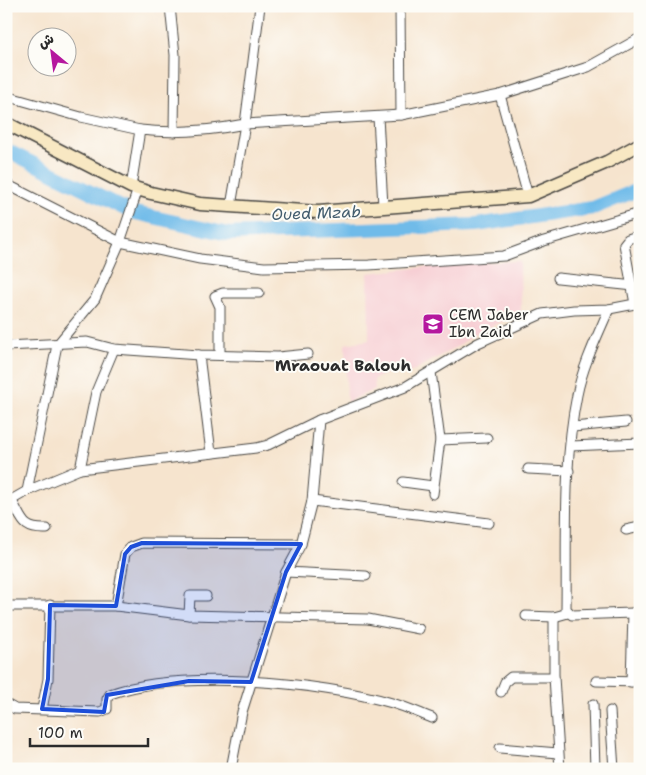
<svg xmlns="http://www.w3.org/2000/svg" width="646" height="775" viewBox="0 0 646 775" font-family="'Shantell Sans','Playpen Sans Arabic',sans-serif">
<rect width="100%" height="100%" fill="#fdfcf7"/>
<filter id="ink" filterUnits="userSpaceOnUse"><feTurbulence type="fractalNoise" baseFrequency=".02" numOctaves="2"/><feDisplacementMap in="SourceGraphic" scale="10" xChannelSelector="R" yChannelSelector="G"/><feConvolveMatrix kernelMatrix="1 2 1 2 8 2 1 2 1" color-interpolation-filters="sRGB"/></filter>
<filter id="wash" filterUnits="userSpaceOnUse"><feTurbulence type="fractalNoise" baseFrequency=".0096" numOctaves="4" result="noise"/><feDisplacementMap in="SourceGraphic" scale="20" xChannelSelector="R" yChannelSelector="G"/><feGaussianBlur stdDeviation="1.12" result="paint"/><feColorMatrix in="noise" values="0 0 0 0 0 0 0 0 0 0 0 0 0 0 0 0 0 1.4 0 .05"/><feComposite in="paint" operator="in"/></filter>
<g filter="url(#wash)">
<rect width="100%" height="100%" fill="#f6e4ce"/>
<path fill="#f7cfd4" d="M520 261 521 313 472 335 460 345 409 373 407 364 395 366 396 370 374 379 375 389 347 402 345 344 369 340 368 273 463 263Z"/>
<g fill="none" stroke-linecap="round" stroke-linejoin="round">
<path stroke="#70bbe9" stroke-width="14" d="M6 150 131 212 228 234 476 225 593 208 640 189"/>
</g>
</g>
<g filter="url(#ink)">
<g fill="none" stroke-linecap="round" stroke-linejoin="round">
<g stroke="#494743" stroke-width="11">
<g id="street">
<path d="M170 6 175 55 174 132"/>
<path d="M400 6 401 115"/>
<path d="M500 95 528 196"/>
<path d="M6 96 81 117 140 130"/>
<path d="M378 117 383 206"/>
<path d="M6 184 120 242 200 259 264 267 369 265 504 256 544 241 640 213"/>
<path d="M131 187 140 130C176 134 209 131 245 124L260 6"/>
<path d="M231 206 245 124 401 115 500 95 588 67 640 38"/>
<path d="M558 278 634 286"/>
<path d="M635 304 624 244 628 239 640 235"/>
<path d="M609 309C597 337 583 365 577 395 563 463 567 539 566 609L572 615 633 613"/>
<path d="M6 346 87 342 114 349 199 355 278 357 308 354"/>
<path d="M199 355 211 453"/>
<path d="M220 355V307L215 296 223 293H259"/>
<path d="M431 372 440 440 433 494"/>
<path d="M573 427 626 422"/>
<path d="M440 440 487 438"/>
<path d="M571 446 640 443"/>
<path d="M80 469 96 392 114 349"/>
<path d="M528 469 569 471"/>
<path d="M403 482 433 486"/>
<path d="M27 491 57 345 95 299 120 242 138 189"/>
<path d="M12 501C23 520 22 530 47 529"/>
<path d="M312 501 489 523"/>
<path d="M6 503 27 491 80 469 256 448 268 445 319 420"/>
<path d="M626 530 640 527"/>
<path d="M286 572 366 576"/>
<path d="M6 606H116L189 615 368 619 419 629"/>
<path d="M116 606 125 554 131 547 142 543 301 544"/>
<path d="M189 615 190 596H206"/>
<path d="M526 616 554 617 568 613"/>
<path d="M554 617V677L560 769"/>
<path d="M596 681 640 682"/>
<path d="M631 682 633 613 640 608"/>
<path d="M501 692 505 682 511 677H554"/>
<path d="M6 704 15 709 100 712 107 709V699L110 694C181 669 320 682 392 703 406 707 419 713 432 718"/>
<path d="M593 704 595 769"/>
<path d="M42 709 48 679 50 605"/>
<path d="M610 711 614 769"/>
<path d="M500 748 558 753"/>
<path d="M231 769 242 712 286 572 301 544 312 501 319 420 405 387 478 343 542 314 574 310 609 309 640 303"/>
</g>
</g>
<g stroke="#494743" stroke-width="15">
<path id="secondary" d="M6 123 131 187 151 193 200 204 318 212 528 196 607 162 640 144"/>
</g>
<use href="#street" stroke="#fff" stroke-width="9"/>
<use href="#secondary" stroke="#f8e8c3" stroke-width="12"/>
</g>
</g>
<path fill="#1d4ed8" fill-opacity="0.2" stroke="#1d4ed8" stroke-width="4" stroke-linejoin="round" d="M142 543 301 544 286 572 251 682 189 681 107 695 104 712 42 709 48 679 50 605 116 606 125 554 131 547Z"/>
<defs>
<g id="school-square" transform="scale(1.125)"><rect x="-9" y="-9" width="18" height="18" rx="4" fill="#b5179e" stroke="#fdfcf7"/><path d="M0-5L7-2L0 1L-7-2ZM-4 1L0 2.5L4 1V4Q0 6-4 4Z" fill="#fff"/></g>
</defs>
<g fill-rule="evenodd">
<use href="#school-square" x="433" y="324"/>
</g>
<g text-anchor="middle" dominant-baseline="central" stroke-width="4" stroke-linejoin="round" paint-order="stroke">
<g font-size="15" fill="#2b2b2b" stroke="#fdfcf7" text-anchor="start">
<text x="449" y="315">CEM Jaber<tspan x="449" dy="17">Ibn Zaid</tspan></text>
</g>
<g font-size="16" font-style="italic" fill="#435d6e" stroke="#fdfcf7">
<text transform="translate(316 213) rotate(-2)">Oued Mzab</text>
</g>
<g font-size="16" font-weight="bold" fill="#2b2b2b" stroke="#fdfcf7">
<text x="343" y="365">Mraouat Balouh</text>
</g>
</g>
<rect width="646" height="775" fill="none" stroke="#fdfcf7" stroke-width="25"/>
<g transform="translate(52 52) rotate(331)"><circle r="24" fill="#fdfcf7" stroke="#a9a8a5"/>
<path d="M0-4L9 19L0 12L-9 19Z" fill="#b5179e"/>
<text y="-8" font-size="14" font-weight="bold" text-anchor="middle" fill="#2b2b2b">ش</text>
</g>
<path d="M30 738v8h118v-8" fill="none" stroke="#2b2b2b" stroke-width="2.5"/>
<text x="38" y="738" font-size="15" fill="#2b2b2b" stroke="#fdfcf7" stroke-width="4" paint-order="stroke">100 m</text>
</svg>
